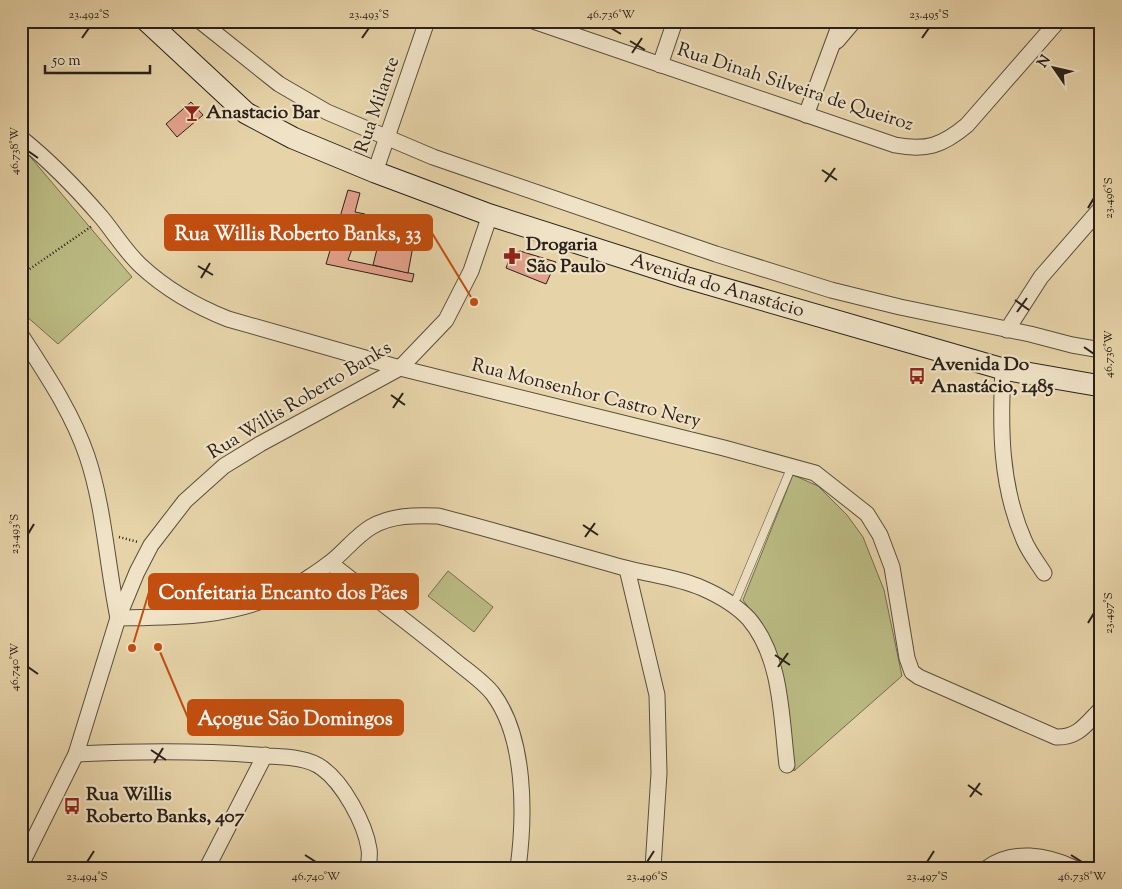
<svg xmlns="http://www.w3.org/2000/svg" width="1122" height="889" viewBox="0 0 1122 889" font-family="'Sorts Mill Goudy',serif">
<rect width="100%" height="100%" fill="#e6d3a8"/>
<filter id="stains"><feTurbulence type="fractalNoise" baseFrequency=".004" numOctaves="4"/><feColorMatrix values="0 0 0 0 .2 0 0 0 0 .09 0 0 0 0 .02 0 0 0 .5 -.17"/></filter>
<radialGradient id="worn" r=".72"><stop offset=".6" stop-color="#630" stop-opacity="0"/><stop offset="1" stop-color="#630" stop-opacity=".3"/></radialGradient>
<g fill="#bbbb83" stroke="#726e4e">
<path d="M21 151 27 153 132 277 58 344 25 315 21 298Z"/>
<path d="M793 475 818 486 847 515 863 537 884 590 902 676 794 771 793 757 758 620 743 600Z"/>
<path d="M448 571 493 607 474 632 428 596Z"/>
</g>
<g fill="#e3a18b" stroke="#2a2119">
<path d="M191 102 203 115 177 137 166 124Z"/>
<path d="M348 190 360 193 355 212 365 214 348 260 414 274 412 282 326 264Z"/>
<path d="M383 225 416 230 408 273 373 265Z"/>
<path d="M520 251 556 262 546 284 506 268 511 255Z"/>
</g>
<g fill="none" stroke-linecap="round" stroke-linejoin="round">
<g stroke="#594e3d" stroke-width="9">
<path id="lane" d="M737 597 789 473"/>
</g>
<g stroke="#594e3d" stroke-width="17">
<g id="street">
<path d="M200 21 279 84 327 112 433 157 716 254 831 290 900 307 1030 334 1072 345 1101 350"/>
<path d="M533 21 895 145C926 151 942 146 967 125L1058 21"/>
<path d="M837 41 854 21"/>
<path d="M660 65 675 21"/>
<path d="M806 115 841 21"/>
<path d="M21 138C51 162 77 189 102 218 115 234 126 252 141 266 167 290 195 306 228 319L400 368 724 448 815 473 867 514 880 535 892 567 907 658 912 672 919 677 1056 737C1078 738 1086 724 1101 709"/>
<path d="M375 172 427 21"/>
<path d="M1007 330 1041 277 1101 208"/>
<path d="M21 335C46 374 72 412 87 456 104 506 107 565 118 618"/>
<path d="M1003 369C1000 427 1000 485 1024 540 1029 552 1037 562 1044 573"/>
<path d="M330 563C371 595 413 626 453 659 466 670 483 681 493 694 526 738 525 816 518 868"/>
<path d="M627 569 657 695 659 773 653 868"/>
<path d="M118 618C174 617 227 618 279 594 295 587 317 573 331 562 345 551 356 536 371 527 391 515 416 515 438 516 501 532 563 551 625 568 651 575 677 577 702 588 718 595 737 606 749 619 782 658 781 717 787 765"/>
<path d="M76 754C140 751 203 750 267 756 284 757 308 757 322 768 343 783 365 823 369 849 370 855 369 862 368 868"/>
<path d="M21 865 76 754 118 618 137 572 151 545 185 501 224 466 260 444 400 368 446 320 471 271 490 215"/>
<path d="M207 868 265 755"/>
<path d="M987 868C1013 849 1047 855 1074 868"/>
</g>
</g>
<g stroke="#2a2119" stroke-width="23">
<g id="secondary">
<path id="s1" d="M147 21 246 113 293 138 375 172 490 215 684 277 1003 369 1101 386"/>
</g>
</g>
<g stroke="#2a2119" stroke-width="2.5" stroke-dasharray="1 2.5" stroke-linecap="butt">
<path d="M21 275 92 226"/>
<path d="M119 537 138 542"/>
</g>
<use href="#lane" stroke="#efe2c6" stroke-width="8"/>
<use href="#street" stroke="#efe2c6" stroke-width="15"/>
<use href="#secondary" stroke="#efe2c6" stroke-width="21"/>
</g>
<path fill="none" stroke="#2a2119" stroke-width="2" d="M611 28 621 34M82 38 89 28M362 38 369 28M922 38 929 28M630 41 645 50M632 53 642 38M28 151 38 158M822 170 837 180M825 182 835 168M1088 208 1094 198M198 266 213 275M201 278 210 263M1015 300 1029 310M1017 312 1027 298M1084 347 1094 354M391 395 405 405M393 408 403 393M583 525 598 535M28 534 34 524M585 537 595 523M1088 623 1094 613M775 655 790 665M28 667 38 674M778 667 788 653M151 750 166 760M154 763 163 748M968 785 982 795M970 797 980 783M305 855 316 862M1071 855 1082 862M87 862 94 851M647 862 654 851M927 862 934 851"/>
<defs>
<g id="bar-bare" transform="scale(1.35)"><path d="M-6-5H6L.8 .8V4.5H3.5V6h-7V4.5H-.8V.8Z" fill="#8f2418" stroke="#efe2c6" stroke-width="2.5" paint-order="stroke"/></g>
<g id="pharmacy-bare" transform="scale(1.35)"><path d="M-2-6h4v4h4v4h-4v4h-4v-4h-4v-4h4Z" fill="#8f2418" stroke="#efe2c6" stroke-width="2.5" paint-order="stroke"/></g>
<g id="bus-bare" transform="scale(1.35)"><path d="M-5-6H5V4H4V6H2V4H-2V6H-4V4H-5ZM-3.5-4V0h7V-4ZM-3.5 1.2v1.5H-2V1.2ZM2 1.2v1.5H3.5V1.2Z" fill="#8f2418" stroke="#efe2c6" stroke-width="2.5" paint-order="stroke"/></g>
</defs>
<g fill-rule="evenodd">
<use href="#bar-bare" x="192" y="113"/>
<use href="#pharmacy-bare" x="512" y="256"/>
<use href="#bus-bare" x="917" y="376"/>
<use href="#bus-bare" x="72" y="806"/>
</g>
<g text-anchor="middle" dominant-baseline="central" stroke-width="4.5" stroke-linejoin="round" paint-order="stroke">
<g font-size="19" fill="#2a2119" stroke="#efe2c6">
<text transform="translate(795 88) rotate(18)">Rua Dinah Silveira de Queiroz</text>
<text transform="translate(378 105) rotate(-71)">Rua Milante</text>
<text stroke="none"><textPath href="#s1" startOffset="638">Avenida do Anastácio</textPath></text>
<text transform="translate(586 394) rotate(14)">Rua Monsenhor Castro Nery</text>
<text transform="translate(300 401) rotate(-31)">Rua Willis Roberto Banks</text>
</g>
<g font-size="19" font-weight="bold" fill="#2a2119" stroke="#efe2c6" text-anchor="start">
<text x="206" y="113">Anastacio Bar</text>
<text x="526" y="245">Drogaria<tspan x="526" dy="22">São Paulo</tspan></text>
<text x="931" y="365">Avenida Do<tspan x="931" dy="22">Anastácio, 1485</tspan></text>
<text x="86" y="795">Rua Willis<tspan x="86" dy="22">Roberto Banks, 407</tspan></text>
</g>
</g>
<path fill="none" stroke="#c24e0f" stroke-width="2" d="M474 302L432 233M132 648L149 592M158 647L188 718"/>
<g fill="#c24e0f" stroke="#efe2c6" stroke-width="2">
<circle cx="474" cy="302" r="5"/>
<circle cx="132" cy="648" r="5"/>
<circle cx="158" cy="647" r="5"/>
</g>
<g fill="#c24e0f" stroke="#c24e0f" stroke-width="2">
<rect x="165" y="215" width="267" height="35" rx="5"/>
<rect x="149" y="574" width="269" height="35" rx="5"/>
<rect x="188" y="700" width="215" height="35" rx="5"/>
</g>
<g font-size="20" text-anchor="middle" font-weight="bold" fill="#fff">
<text x="298" y="240">Rua Willis Roberto Banks, 33</text>
<text x="283" y="599">Confeitaria Encanto dos Pães</text>
<text x="295" y="725">Açogue São Domingos</text>
</g>
<rect width="1122" height="889" fill="none" stroke="#e6d3a8" stroke-width="55"/>
<g transform="translate(1054 68) rotate(304)" stroke="#efe2c6" stroke-width="4" paint-order="stroke">
<path d="M0-4L9 19L0 12L-9 19Z" fill="#2a2119"/>
<text y="-8" font-size="14" font-weight="bold" text-anchor="middle" fill="#2a2119">N</text>
</g>
<path d="M45 65v8h105v-8" fill="none" stroke="#2a2119" stroke-width="2.5"/>
<text x="52" y="65" font-size="15" fill="#2a2119" stroke="#efe2c6" stroke-width="4" paint-order="stroke">50 m</text>
<rect x="28" y="28" width="1066" height="834" fill="none" stroke="#2a2119" stroke-width="2"/>
<g font-size="12" text-anchor="middle" fill="#2a2119">
<text x="89" y="18">23.492°S</text>
<text x="369" y="18">23.493°S</text>
<text x="611" y="18">46.736°W</text>
<text x="929" y="18">23.495°S</text>
<text transform="translate(14 151) rotate(-90)" y="4">46.738°W</text>
<text transform="translate(1108 198) rotate(-90)" y="4">23.496°S</text>
<text transform="translate(1108 354) rotate(-90)" y="4">46.736°W</text>
<text transform="translate(14 534) rotate(-90)" y="4">23.493°S</text>
<text transform="translate(1108 613) rotate(-90)" y="4">23.497°S</text>
<text transform="translate(14 667) rotate(-90)" y="4">46.740°W</text>
<text x="87" y="880">23.494°S</text>
<text x="316" y="880">46.740°W</text>
<text x="647" y="880">23.496°S</text>
<text x="927" y="880">23.497°S</text>
<text x="1082" y="880">46.738°W</text>
</g>
<rect width="100%" height="100%" filter="url(#stains)"/>
<rect width="100%" height="100%" fill="url(#worn)"/>
</svg>
